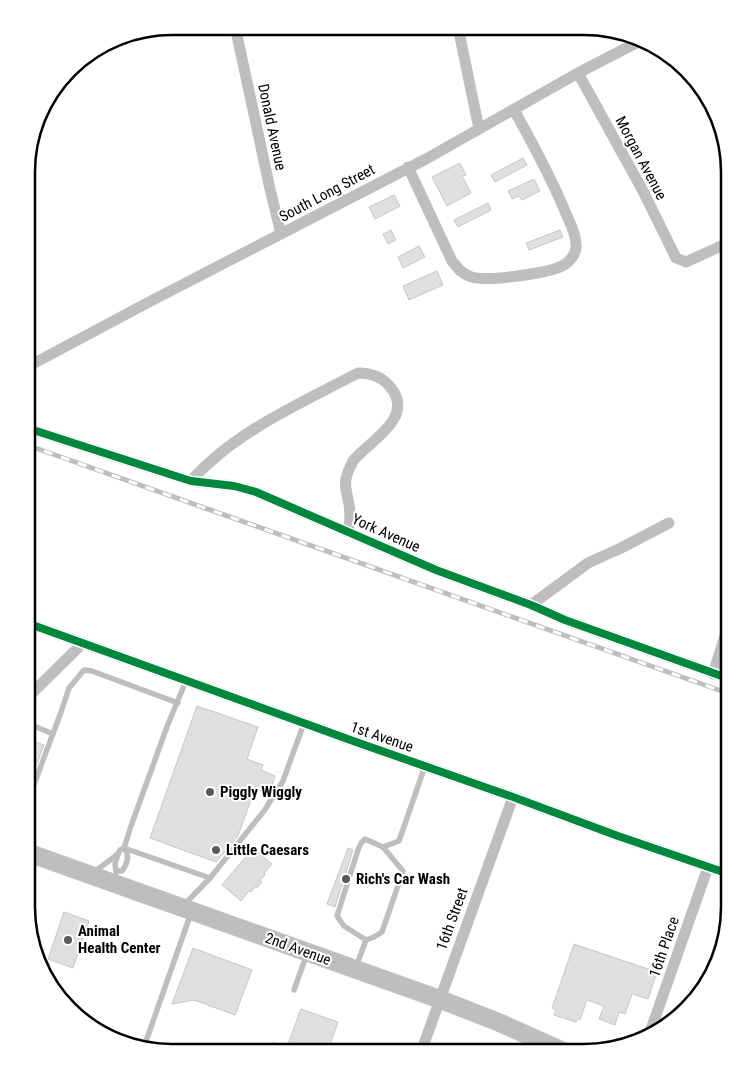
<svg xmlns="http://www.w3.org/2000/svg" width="756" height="1079" viewBox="0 0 756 1079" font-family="'Roboto Condensed',sans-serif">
<rect width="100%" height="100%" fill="#fff"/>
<g fill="#dfdfdf" stroke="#c7c7c7">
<path d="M523 158 527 165 495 182 491 175Z"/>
<path d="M460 163 466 175 462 176 471 193 447 206 432 177Z"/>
<path d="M534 179 540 191 522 200 519 196 512 199 508 191Z"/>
<path d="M394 195 400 206 375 219 369 207Z"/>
<path d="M488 203 491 210 458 227 454 220Z"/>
<path d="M391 230 396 240 388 244 383 234Z"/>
<path d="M560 230 563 237 529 250 526 243Z"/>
<path d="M419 246 425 257 403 268 398 257Z"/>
<path d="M437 271 443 285 409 300 403 286Z"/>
<path d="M197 706 258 727 247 759 263 765 261 770 275 776 269 794 255 789 238 836 232 843 228 842 225 852 216 862 150 838Z"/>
<path d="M27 739 44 745 27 790H26Z"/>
<path d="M253 848 272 864 264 873 265 875 260 880 262 882 257 888 255 887 251 892 249 891 241 901 222 885Z"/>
<path d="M348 848 353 850 335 907 327 904Z"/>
<path d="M64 912 89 921 73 968 48 959Z"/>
<path d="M574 944 657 972 648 999 632 994 625 1014 619 1012 615 1025 599 1019 604 1006 587 1000 580 1020 578 1018 576 1022 554 1015 556 1010 552 1008Z"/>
<path d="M193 948 252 970 235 1015 194 1000 172 1004Z"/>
<path d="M301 1009 338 1022 330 1045 347 1052H293L286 1049Z"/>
</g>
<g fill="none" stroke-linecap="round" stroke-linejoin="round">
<g stroke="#dbdbdb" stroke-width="19">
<path id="primary" d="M26 852 439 999 498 1022 567 1053"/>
</g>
<g stroke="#bebebe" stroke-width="5.5">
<path d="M27 723 53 734"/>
<path d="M26 806 61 712 69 688 84 670 92 671 178 703"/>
<path d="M365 839 383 847 403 871 382 932 374 937 366 940 344 926 337 916 358 850 361 843Z"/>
<path d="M383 847 399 841 425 766"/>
<path d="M124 848 210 878"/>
<path d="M116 871H122C127 864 130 855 124 848"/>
<path d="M94 872 118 854 120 850 124 848 131 826 168 724 186 681"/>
<path d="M116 873V871L115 864 118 854"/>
<path d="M183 906 210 878 264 811 283 781 304 723"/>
<path d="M356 967 366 940"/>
<path d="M294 990 307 954"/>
<path d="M144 1047 191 913"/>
<path d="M272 1052 274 1045"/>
</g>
<g stroke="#bebebe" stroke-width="11">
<path d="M235 26 270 189 281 234"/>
<path d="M458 27 479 129"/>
<path d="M578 73 643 191 676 258 686 262 730 242"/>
<path d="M408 167 452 261C457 267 461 273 469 276 483 283 548 273 562 266 570 262 577 253 576 245 576 234 571 225 567 216 552 179 533 144 514 110"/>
<path d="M27 367 147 303 426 159 578 73 638 42"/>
<path d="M27 428 191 481 234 486 256 492 436 570 531 605 565 620 730 679"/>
<path d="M191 481C234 432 301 403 358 373 371 373 383 377 391 388 415 418 369 441 353 461 351 465 348 471 347 475 343 485 348 496 349 505 351 514 349 523 349 532"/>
<path d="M531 605 588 563 621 548 669 523"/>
<path d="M27 623 356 742 513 797 618 836 729 874"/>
<path d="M713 674 730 620"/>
<path d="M27 698 83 643"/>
<path d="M648 1038 708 867"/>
<path d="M421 1052 513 797"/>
</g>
<use href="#primary" stroke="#bebebe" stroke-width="18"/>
<g stroke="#bebebe" stroke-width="5">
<path id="rail" d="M27 445 730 694"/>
</g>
<use href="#rail" stroke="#fff" stroke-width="3" stroke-dasharray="9" stroke-linecap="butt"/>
<g stroke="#fff" stroke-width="11">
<g id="cycleway">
<path d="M27 428 191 481 234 486 256 492 436 570 531 605 565 620 730 679"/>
<path d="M27 623 356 742 513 797 618 836 729 874"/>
</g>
</g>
<use href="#cycleway" stroke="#00873e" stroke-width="8"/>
</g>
<g fill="#595959" stroke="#fff" stroke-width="2">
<circle cx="210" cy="792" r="5"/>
<circle cx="216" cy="850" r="5"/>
<circle cx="346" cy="879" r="5"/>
<circle cx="68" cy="940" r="5"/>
</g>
<g text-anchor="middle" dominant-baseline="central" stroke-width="4" stroke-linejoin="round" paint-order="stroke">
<g font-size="15" fill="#000" stroke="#fff">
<text transform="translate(272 127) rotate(78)">Donald Avenue</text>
<text transform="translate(641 158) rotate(62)">Morgan Avenue</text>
<text transform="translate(327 193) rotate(-28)">South Long Street</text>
<text transform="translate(386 533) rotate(24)">York Avenue</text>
<text transform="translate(382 737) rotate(19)">1st Avenue</text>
<text transform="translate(452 919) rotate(-70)">16th Street</text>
<text transform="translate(664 947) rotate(-71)">16th Place</text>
<text transform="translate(298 949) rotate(20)">2nd Avenue</text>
</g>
<g font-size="15" font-weight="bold" fill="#000" stroke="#fff" text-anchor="start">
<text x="220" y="792">Piggly Wiggly</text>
<text x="226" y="850">Little Caesars</text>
<text x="356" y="879">Rich's Car Wash</text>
<text x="78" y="931">Animal<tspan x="78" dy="17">Health Center</tspan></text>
</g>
</g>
<path d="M0 0H756V1079H0ZM172 35H584A137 137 0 0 1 721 172V907A137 137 0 0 1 584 1044H172A137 137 0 0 1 35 907V172A137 137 0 0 1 172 35Z" fill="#fff" fill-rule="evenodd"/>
<path fill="none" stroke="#000" stroke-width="2.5" d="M172 35H584A137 137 0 0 1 721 172V907A137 137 0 0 1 584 1044H172A137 137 0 0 1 35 907V172A137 137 0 0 1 172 35Z"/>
</svg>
